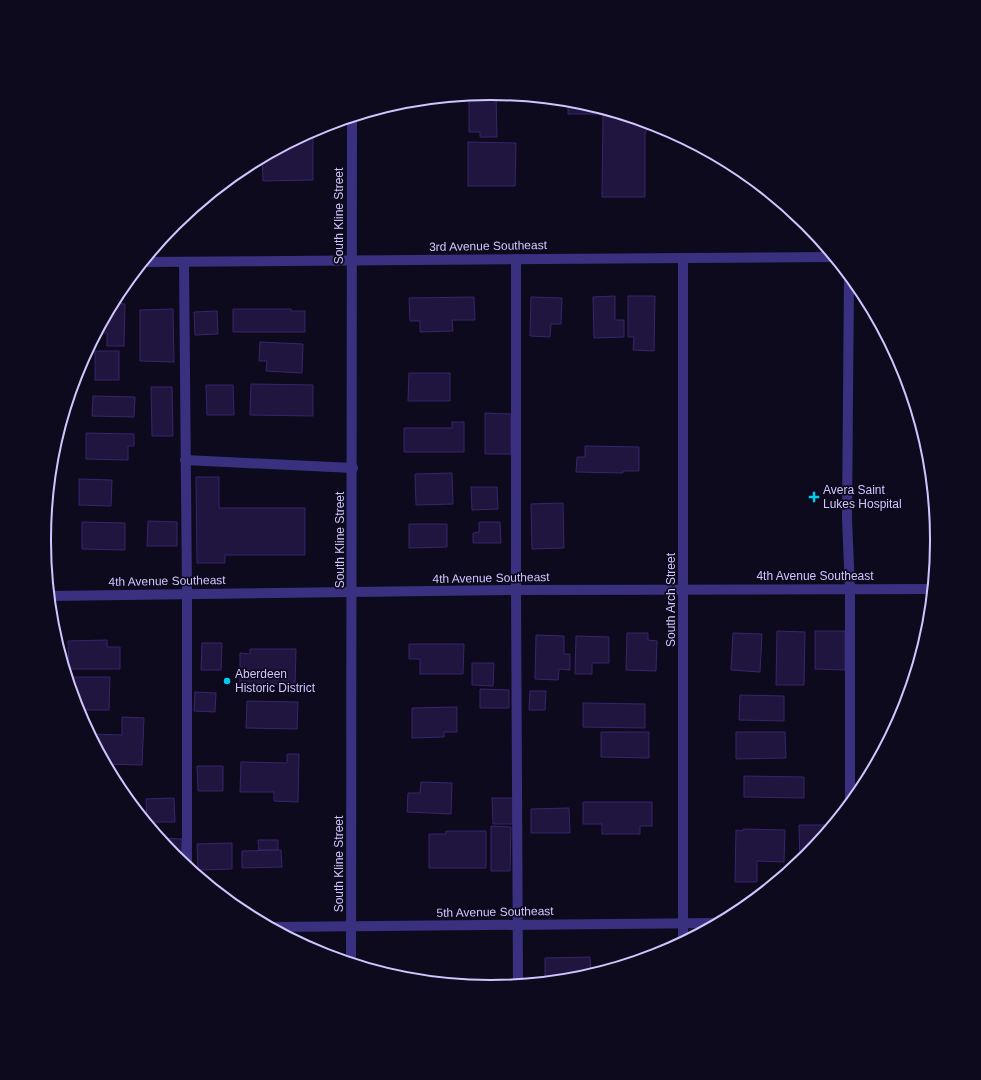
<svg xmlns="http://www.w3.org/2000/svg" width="981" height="1080" viewBox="0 0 981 1080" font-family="Arial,sans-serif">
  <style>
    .building { fill: #20153f; stroke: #37256d }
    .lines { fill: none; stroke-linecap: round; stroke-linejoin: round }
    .minor { stroke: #393180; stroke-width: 10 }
    .poi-dot { fill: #00cbf1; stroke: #0e0a1d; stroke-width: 1.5 }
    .labels { text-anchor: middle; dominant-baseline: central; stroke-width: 3.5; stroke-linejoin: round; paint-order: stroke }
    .street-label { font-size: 12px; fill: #d0c6ff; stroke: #0e0a1d }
    .poi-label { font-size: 12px; fill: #d0c6ff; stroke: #0e0a1d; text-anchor: start }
    .rim { fill: none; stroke: #d0c6ff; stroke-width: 2 }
  </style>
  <rect width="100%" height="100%" fill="#0e0a1d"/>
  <g class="building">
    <path d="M491 94H496L497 137H480V132H469V96Z"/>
    <path d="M568 101 578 102 650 124 645 133V197H602L603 114H568Z"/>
    <path d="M313 131V180L263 181 262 158Z"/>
    <path d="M468 142 516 143 515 186H468Z"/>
    <path d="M615 296V320H624V337L594 338 593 297Z"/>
    <path d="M628 296H655L654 351 633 350 634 337H628Z"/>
    <path d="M474 297 475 320H452L453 331 420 332V321H410L409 298Z"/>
    <path d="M531 297 562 298 561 324H551L550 337 530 336Z"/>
    <path d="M113 303 125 304 124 346H107V333H97Z"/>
    <path d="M173 309 174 362 140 361V310Z"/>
    <path d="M233 309H291V311H305V332H233Z"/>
    <path d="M217 311 218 334 195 335 194 312Z"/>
    <path d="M260 342 303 344 302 373 266 371 267 361H259Z"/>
    <rect x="95" y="351" width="24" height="29"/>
    <path d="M409 373H450V401H408Z"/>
    <path d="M251 384 313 385V416L250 415Z"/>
    <path d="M206 385H233L234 415H207Z"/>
    <path d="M151 387H172L173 436H152Z"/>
    <path d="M93 396 135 397 134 417 92 416Z"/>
    <path d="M485 413 511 414V454H485Z"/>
    <path d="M452 422H464V452H404V428H452Z"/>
    <path d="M86 433 134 434V446H128V460L86 459Z"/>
    <path d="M585 446 639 447V471H623V473L576 472 577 457H585Z"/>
    <path d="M452 473 453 504 416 505 415 474Z"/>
    <path d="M196 477H219V508H305V555H225V563H197Z"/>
    <path d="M79 479 112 480 111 506 79 505Z"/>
    <path d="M471 487H497L498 509 472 510Z"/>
    <path d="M563 503 564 548 532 549 531 504Z"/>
    <path d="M148 521 177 522V546H147Z"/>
    <path d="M82 522 125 523V550L82 549Z"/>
    <path d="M479 522H500L501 543H473V533L479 532Z"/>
    <path d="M409 524H447V547L409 548Z"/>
    <path d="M777 631 805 632 804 685H776Z"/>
    <path d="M815 631H845V670L815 669Z"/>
    <path d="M627 633H648V640L657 641 656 671 626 670Z"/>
    <path d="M733 633 762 634 760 672 731 670Z"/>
    <path d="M536 635 564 636V654H570V670L559 669 558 680 535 679Z"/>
    <path d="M576 636 609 637V663H592V674H575Z"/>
    <path d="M107 640V647H120V669H69L68 641Z"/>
    <path d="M202 643H222L221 670H201Z"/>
    <path d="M409 644H464L463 674H420V659H409Z"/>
    <path d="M250 649H296L295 684H240V653L250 654Z"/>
    <path d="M472 663H494L493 686 472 685Z"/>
    <path d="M69 677H110L109 710H82V701H75Z"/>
    <path d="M480 689 509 690V708H480Z"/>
    <path d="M530 691H546L545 710H529Z"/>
    <path d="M195 692 216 693 215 712 194 711Z"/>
    <path d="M740 695 784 696V721L739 720Z"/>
    <path d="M247 701 298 702 297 729 246 728Z"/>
    <path d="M583 703 645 704V728L583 727Z"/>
    <path d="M457 707V732H444V737L412 738V708Z"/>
    <path d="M122 717 144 718 142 765 106 764 91 734 122 735Z"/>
    <path d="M601 732H649V758L601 757Z"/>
    <path d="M736 732H785L786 758 736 759Z"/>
    <path d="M287 754H299L298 802 274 801V792H240L241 762 287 763Z"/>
    <path d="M197 766H223V791H198Z"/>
    <path d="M744 776 804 777V798L744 797Z"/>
    <path d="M421 782 452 783 451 814 407 812 408 793H420Z"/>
    <path d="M174 798 175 822H147L146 799Z"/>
    <path d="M492 798H513V824H493Z"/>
    <path d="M583 802H652V826H640V834H602V824H583Z"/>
    <path d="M569 808 570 833H531V809Z"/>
    <path d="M799 825H832L806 856 800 861Z"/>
    <path d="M491 826 511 827 510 871H491Z"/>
    <path d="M743 829 785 830 784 862 757 861V882H735L736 830 743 831Z"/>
    <path d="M446 831H486V868H429V834H446Z"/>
    <path d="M160 838 182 839 181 861 175 856Z"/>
    <path d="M258 840H278V850H259Z"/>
    <path d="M232 843V869L198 870 197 844Z"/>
    <path d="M281 850 282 867 242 868V851Z"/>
    <path d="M590 957 591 974 577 978 545 981V958Z"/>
  </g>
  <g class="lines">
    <g class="minor">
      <path d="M683 258V941"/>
      <path d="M516 259V590L518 984"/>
      <path d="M144 262 833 257"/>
      <path d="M184 262 187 594V866"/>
      <path d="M849 276 847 519 850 589V803"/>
      <path d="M185 460 353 468"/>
      <path d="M49 596 516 590 932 589"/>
      <path d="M272 927 717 923"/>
      <path d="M351 962 352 118"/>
    </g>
  </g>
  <g class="poi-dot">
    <path d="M812 491h4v4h4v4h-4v4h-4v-4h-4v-4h4z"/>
    <circle cx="227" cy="681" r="4"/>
  </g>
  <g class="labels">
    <g class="street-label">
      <text transform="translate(339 216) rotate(-90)">South Kline Street</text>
      <text transform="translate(488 246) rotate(-1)">3rd Avenue Southeast</text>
      <text transform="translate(340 540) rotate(-90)">South Kline Street</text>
      <text x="815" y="576">4th Avenue Southeast</text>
      <text transform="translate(491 578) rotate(-1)">4th Avenue Southeast</text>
      <text transform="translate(167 581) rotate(-1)">4th Avenue Southeast</text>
      <text transform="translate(671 600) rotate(-90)">South Arch Street</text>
      <text transform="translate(339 864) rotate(-90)">South Kline Street</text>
      <text transform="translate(495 912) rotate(-1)">5th Avenue Southeast</text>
    </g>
    <g class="poi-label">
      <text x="823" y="490">Avera Saint<tspan x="823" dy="14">Lukes Hospital</tspan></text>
      <text x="235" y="674">Aberdeen<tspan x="235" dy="14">Historic District</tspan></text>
    </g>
  </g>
  <path d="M0 0H981V1080H0ZM490 100H491A439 439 0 0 1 930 539V541A439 439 0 0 1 491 980H490A439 439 0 0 1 51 541V539A439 439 0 0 1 490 100Z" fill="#0e0a1d" fill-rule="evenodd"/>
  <path class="rim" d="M490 100H491A439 439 0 0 1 930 539V541A439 439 0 0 1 491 980H490A439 439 0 0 1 51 541V539A439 439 0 0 1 490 100Z"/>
</svg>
